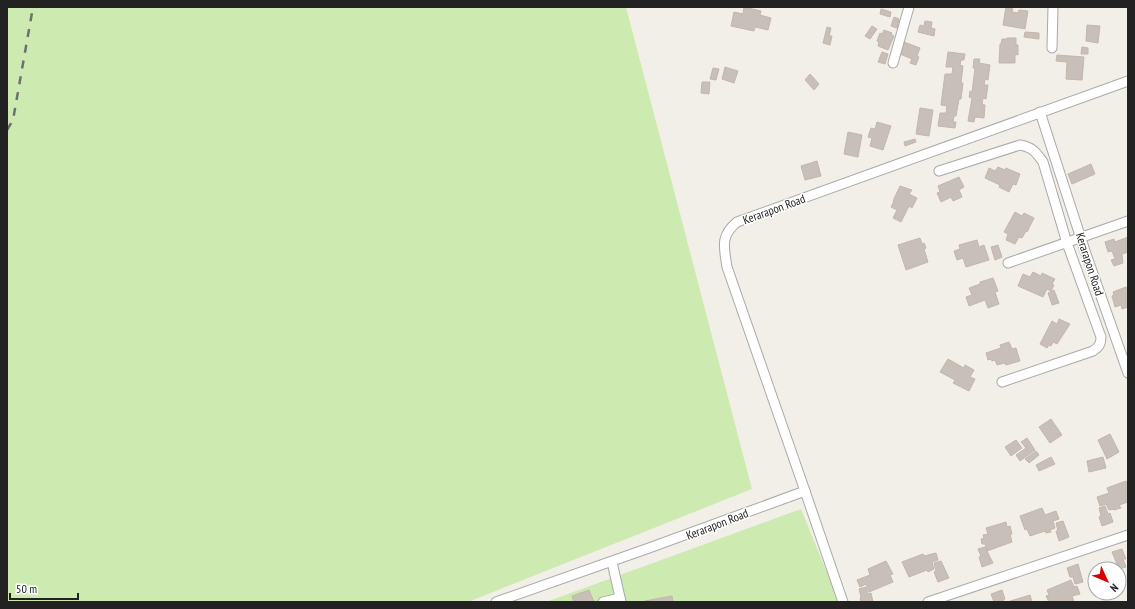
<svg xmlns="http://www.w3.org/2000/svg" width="1135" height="609" viewBox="0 0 1135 609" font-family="'PT Sans Narrow',sans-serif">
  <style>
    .grass { fill: #cdebb0 }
    .building { fill: #c7bfb8; stroke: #c4b6ab }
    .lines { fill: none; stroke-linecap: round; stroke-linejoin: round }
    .minor-casing { stroke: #a9a9a9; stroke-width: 11 }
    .minor { stroke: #fff; stroke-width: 9 }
    .rail { stroke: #707070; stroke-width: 2.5; stroke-dasharray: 8 8; stroke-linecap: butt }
    .labels { text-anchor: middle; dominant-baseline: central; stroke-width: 3; stroke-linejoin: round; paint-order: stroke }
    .street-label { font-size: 12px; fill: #222; stroke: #fff }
  </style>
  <rect width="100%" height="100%" fill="#f2efe9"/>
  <g class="grass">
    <path d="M7 7H626L752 489 468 602H7Z"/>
    <path d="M801 509 839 602H546Z"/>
  </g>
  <g class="building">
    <path d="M744 7 761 11 760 15 771 18 768 30 755 27 754 31 731 26 734 12 743 14Z"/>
    <path d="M1006 7 1013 9 1012 12 1018 13 1019 10 1028 11 1025 29 1003 25Z"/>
    <path d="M881 9 891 12 890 17 880 14Z"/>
    <path d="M894 17 899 19 897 28 891 26Z"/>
    <path d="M925 21 932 22 931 28 935 29 934 36 918 32 920 25 924 26Z"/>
    <path d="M1087 25 1100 26 1098 43 1086 41Z"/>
    <path d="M872 26 877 29 870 39 865 36Z"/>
    <path d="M827 27 831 28 829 36H832L830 45 823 43Z"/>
    <path d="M884 30 892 33 891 35 894 36 888 50 878 46 879 42 877 41 880 33 882 34Z"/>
    <path d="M1025 32 1039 33V39L1024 37Z"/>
    <path d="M1007 38H1016V45H1018V55L1015 54V63H999L1000 44H1001L1002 39H1007Z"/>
    <path d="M904 42 920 48 917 56 919 57 916 65 910 63 912 59 900 54Z"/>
    <path d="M1082 47 1088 48V54H1081Z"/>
    <path d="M882 52 888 54 885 64 878 62Z"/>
    <path d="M948 52 965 54 964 60H961L960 65 963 66 961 83H963L961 99H959L956 116H954L953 122H956L955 128 938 126 940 113H946L947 106 941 105 945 74H952L953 67H946Z"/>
    <path d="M1057 55 1084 57 1082 80 1066 79 1067 62 1056 61Z"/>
    <path d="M974 59H980L979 63 990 65 988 80 985 79 984 85H988L986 99 983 98 982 104 985 105 984 118 975 117 974 122 968 121 972 98 969 97 970 91 972 92 975 68H973Z"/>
    <path d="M725 67 738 71 734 83 722 79Z"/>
    <path d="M713 68 719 69 716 80 710 79Z"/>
    <path d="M810 74 819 84 814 90 805 80Z"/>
    <path d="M702 82H710L709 94 701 93Z"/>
    <path d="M920 108 933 110 929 136 916 134Z"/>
    <path d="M877 122 891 126 883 150 870 146 872 138 868 137 871 128 875 129Z"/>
    <path d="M848 132 862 135 858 157 844 154Z"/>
    <path d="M915 139 916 142 905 146 904 142Z"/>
    <path d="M817 161 821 176 805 180 801 166Z"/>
    <path d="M1091 164 1095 174 1072 184 1068 174Z"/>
    <path d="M998 167 1005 170 1006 168 1020 174 1016 185 1013 184 1009 192 999 187 1000 185 985 178 989 168 995 171Z"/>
    <path d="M959 177 964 187 959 190 962 197 953 201 951 197 941 202 937 193 940 192 938 186Z"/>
    <path d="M900 186 912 190 909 194 917 198 912 208 909 206 901 222 893 218 897 210 891 207 894 201H893Z"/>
    <path d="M1015 212 1022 216 1024 213 1034 218 1027 232 1026 231 1022 238 1019 237 1015 244 1006 240 1008 234 1004 232Z"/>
    <path d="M1128 237V252L1122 254 1123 263 1114 266 1111 260 1115 259 1112 251 1108 252 1105 242 1114 239 1115 242Z"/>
    <path d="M920 238 922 244 924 243 926 248 924 249 928 262 906 270 898 245Z"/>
    <path d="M977 240 979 247 984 245 989 260 966 267 963 258 957 260 954 251 960 249 959 245Z"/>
    <path d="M998 245 1002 257 995 260 991 247Z"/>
    <path d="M1033 272 1041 276 1042 273 1055 279 1052 284 1054 285 1051 291 1047 289 1043 297 1018 286 1023 274 1030 277Z"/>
    <path d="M993 278 998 291 995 292 999 304 988 308 985 300 969 306 966 297 972 295 969 288 980 284V282Z"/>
    <path d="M1126 287 1128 291V307L1122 309 1121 305 1115 307 1112 296 1114 295 1113 292Z"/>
    <path d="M1054 290 1059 303 1052 305 1048 293Z"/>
    <path d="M1059 319 1070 324 1057 344 1053 342 1051 346 1049 345 1047 348 1040 344 1052 321 1057 324Z"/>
    <path d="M1009 342 1012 349 1016 348 1020 361 1006 365 1005 363 997 365 995 360 992 361 991 359 988 360 986 353 1001 348 1000 345Z"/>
    <path d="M948 359 964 368 965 365 974 370 970 377 975 379 969 391 953 383 955 380 940 372Z"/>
    <path d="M1051 419 1062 435 1050 443 1039 427Z"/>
    <path d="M1110 434 1119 452 1107 459 1098 440Z"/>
    <path d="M1027 438 1035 450 1020 461 1016 455 1026 448 1021 442Z"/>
    <path d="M1016 440 1022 448 1011 456 1005 447Z"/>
    <path d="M1036 451 1039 455 1029 463 1025 459Z"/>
    <path d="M1051 457 1055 464 1039 471 1036 465Z"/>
    <path d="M1103 457 1106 468 1089 472 1087 461Z"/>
    <path d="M1126 481 1128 486V502L1119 505 1121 508 1114 510V509L1109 510 1106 504 1100 506 1097 497 1109 493 1107 488Z"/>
    <path d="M1105 506 1108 514 1110 513 1113 522 1102 526 1099 517 1101 516 1099 508Z"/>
    <path d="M1042 508 1045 515 1056 511 1059 519 1053 521 1055 528 1050 530 1051 532 1046 533 1045 531 1030 536 1027 529 1025 530 1020 516Z"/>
    <path d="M1063 521 1069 537 1059 541 1056 531H1058L1056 523Z"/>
    <path d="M1006 522 1007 527 1010 526 1012 534H1010L1012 542 987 551 985 544H982L981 539 984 538 983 535 988 534 986 528Z"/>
    <path d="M985 547 993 563 982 567 979 557 981 556 978 549Z"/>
    <path d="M1122 549 1126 559H1123L1126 567 1119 569 1112 552Z"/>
    <path d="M936 553 938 560 932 562 934 569 928 572 927 570 909 577 902 562 923 554 924 556Z"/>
    <path d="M886 561 893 574 890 575 893 582 869 592 866 584 860 587 857 580 870 575 868 569Z"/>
    <path d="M941 561 949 578 938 582 934 572 936 571 934 563Z"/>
    <path d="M1078 564 1083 582 1075 584 1073 577H1070L1067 568Z"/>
    <path d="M1071 580 1074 587 1077 586 1080 594 1072 596 1074 602H1049L1046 596 1049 595 1047 590Z"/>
    <path d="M866 587 868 594 871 593 873 602H861L860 598 861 597 859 589Z"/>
    <path d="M589 590 594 602H574L572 596Z"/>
    <path d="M1002 590 1005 599 1003 600 1004 602H994L991 594Z"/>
    <path d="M1030 595 1032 602H1007Z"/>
    <path d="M672 596 673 602H645V601Z"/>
  </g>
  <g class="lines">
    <g class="minor-casing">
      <g id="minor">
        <path d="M1052 48 1053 7"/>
        <path d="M893 63 909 7"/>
        <path d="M1040 112 1085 251 1128 373"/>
        <path d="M939 171 1020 145C1032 147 1036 152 1043 162L1067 243 1101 337C1101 344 1099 347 1093 351L1002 382"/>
        <path d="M1008 263 1128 221"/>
        <path d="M805 491 843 602"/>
        <path d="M612 562 621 602"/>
        <path d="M496 602 649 548 805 491 727 267C724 247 720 236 737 222L1128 81"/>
        <path d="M603 602 620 598"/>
        <path d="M928 602 1128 535"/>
      </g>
    </g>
    <use href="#minor" class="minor"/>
    <path class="rail" d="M7 130 13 120 33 7"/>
  </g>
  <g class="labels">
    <g class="street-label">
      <text transform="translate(774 209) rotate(-20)">Kerarapon Road</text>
      <text transform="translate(1090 264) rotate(72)">Kerarapon Road</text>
      <text transform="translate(717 524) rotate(-21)">Kerarapon Road</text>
    </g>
  </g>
  <rect width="1135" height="609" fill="none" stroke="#222222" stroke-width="16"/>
  <g transform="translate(1107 581) rotate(134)"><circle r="19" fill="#ffffff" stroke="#a7a7a7"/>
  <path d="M0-3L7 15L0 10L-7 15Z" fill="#d40000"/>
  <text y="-6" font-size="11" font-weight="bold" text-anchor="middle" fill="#222222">N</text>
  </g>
  <path d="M10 593v6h68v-6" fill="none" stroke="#222222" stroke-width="2"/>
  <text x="16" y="593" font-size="12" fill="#222222" stroke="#ffffff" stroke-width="3" paint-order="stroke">50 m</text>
</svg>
